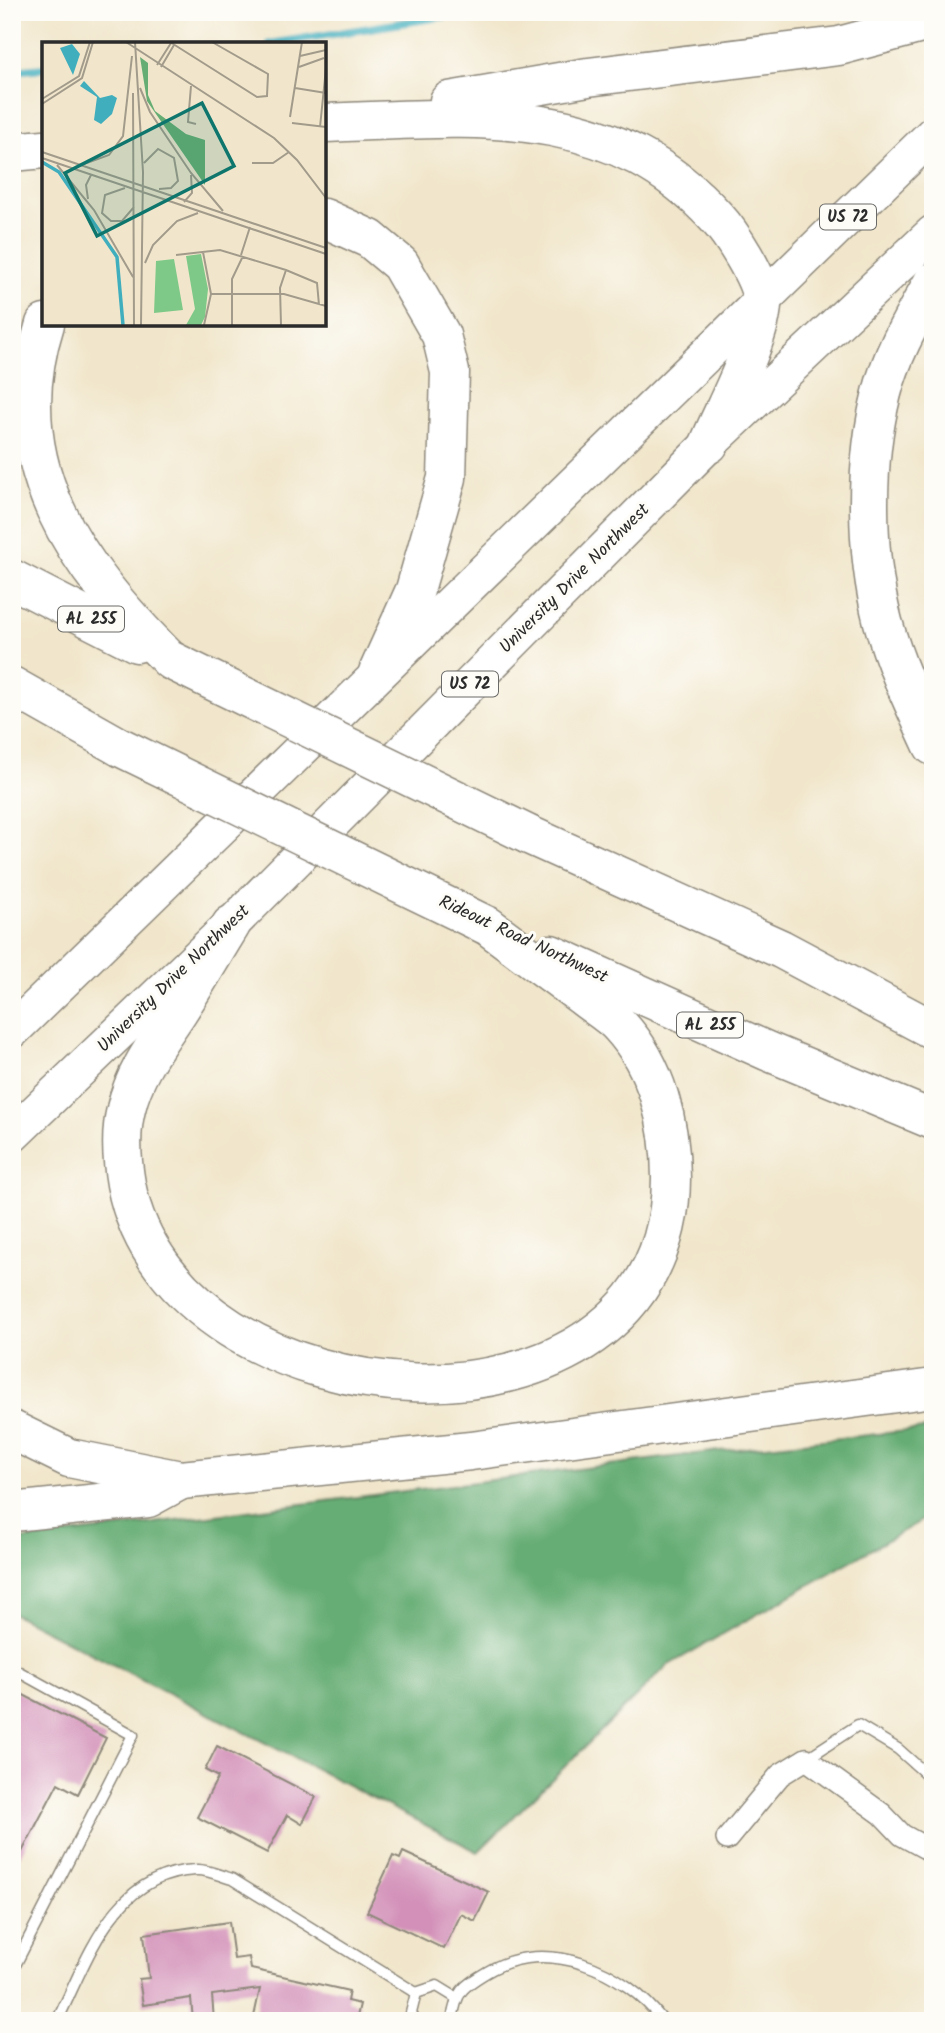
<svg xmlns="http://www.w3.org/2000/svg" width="945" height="2033" viewBox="0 0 945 2033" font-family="Kalam,sans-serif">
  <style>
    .forest { fill: #66ad74; stroke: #486c50; stroke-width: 2 }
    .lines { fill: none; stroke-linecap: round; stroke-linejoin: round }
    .stream { stroke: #41aebe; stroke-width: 8 }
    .building { fill: #d391b9 }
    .service-casing { stroke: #8e887b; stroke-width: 13 }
    .minor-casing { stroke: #8e887b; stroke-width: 24 }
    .trunk-casing { stroke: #8e887b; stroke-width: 38 }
    .motorway-casing { stroke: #8e887b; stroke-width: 41 }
    .service { stroke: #fff; stroke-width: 10 }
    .minor { stroke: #fff; stroke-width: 21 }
    .trunk { stroke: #fff; stroke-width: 35 }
    .motorway { stroke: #fff; stroke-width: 38 }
    .motorway-bridge-casing { stroke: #8e887b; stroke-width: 41; stroke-linecap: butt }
    .motorway-bridge { stroke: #fff; stroke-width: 38 }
    .labels { text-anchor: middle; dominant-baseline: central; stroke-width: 6; stroke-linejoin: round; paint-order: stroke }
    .shield { fill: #fdfcf7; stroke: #6a6a68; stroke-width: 2 }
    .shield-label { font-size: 16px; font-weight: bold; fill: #2b2b2b }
    .street-label { font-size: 18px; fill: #2b2b2b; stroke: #fdfcf7 }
    .inset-river { fill: none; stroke: #41aebe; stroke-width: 3.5 }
    .inset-road { fill: none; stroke: #a29b8b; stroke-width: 2 }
    .view { fill: #0f766e; fill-opacity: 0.15; stroke: #0f766e; stroke-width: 3.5 }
    .inset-edge { fill: none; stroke: #2b2b2b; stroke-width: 3.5 }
  </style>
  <rect width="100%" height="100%" fill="#fdfcf7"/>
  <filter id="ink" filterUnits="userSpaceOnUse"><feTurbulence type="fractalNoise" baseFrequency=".0143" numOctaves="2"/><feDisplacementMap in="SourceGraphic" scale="14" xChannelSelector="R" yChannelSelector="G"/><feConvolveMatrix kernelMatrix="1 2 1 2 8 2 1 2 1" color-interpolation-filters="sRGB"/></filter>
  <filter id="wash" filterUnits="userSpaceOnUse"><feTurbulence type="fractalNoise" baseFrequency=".00686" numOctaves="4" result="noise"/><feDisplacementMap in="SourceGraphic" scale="28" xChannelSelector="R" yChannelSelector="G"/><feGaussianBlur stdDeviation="1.57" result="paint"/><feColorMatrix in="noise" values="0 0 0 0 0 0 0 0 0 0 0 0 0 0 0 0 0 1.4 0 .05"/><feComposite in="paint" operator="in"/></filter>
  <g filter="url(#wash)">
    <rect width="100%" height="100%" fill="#f1e6cb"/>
    <path class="forest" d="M933 1428V1514L667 1666 478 1852 12 1613V1541L719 1451Z"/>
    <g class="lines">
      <g class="stream">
        <path d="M270 44 470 12"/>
        <path d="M12 71 44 68"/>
      </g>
    </g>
    <g id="blocks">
      <g class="building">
        <path d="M12 1689 106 1738 78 1794 58 1783 12 1871Z"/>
        <path d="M217 1746 316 1797 302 1824 287 1815 267 1853 197 1817 218 1777 205 1770Z"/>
        <path d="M403 1852 489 1892 475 1921 461 1914 444 1949 367 1912 393 1856 400 1859Z"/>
        <path d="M229 1922 234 1959 249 1957 251 1969 349 1991 347 2001 360 2004 356 2021H253L260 1989 212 1995 214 2021H193L191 1998 143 2005 139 1979 149 1978 144 1934Z"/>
      </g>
    </g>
  </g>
  <g filter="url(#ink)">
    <use href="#blocks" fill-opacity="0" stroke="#8e887b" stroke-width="2"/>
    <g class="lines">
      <g class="service-casing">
        <g id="service">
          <path d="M12 1668 133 1735 12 1971"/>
          <path d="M806 1759 858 1725 898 1749 933 1780"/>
          <path d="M57 2021C88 1959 113 1873 196 1870 207 1869 221 1876 232 1879L416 1993"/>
          <path d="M415 2021 411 2013 416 1993 437 1986 455 1997"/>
          <path d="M452 2021C456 1991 462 1987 487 1972 546 1936 625 1970 663 2021"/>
        </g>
      </g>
      <g class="minor-casing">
        <path id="minor" d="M727 1839 780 1775 806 1759 882 1814 902 1835 933 1852"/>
      </g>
      <g class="trunk-casing">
        <g id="trunk">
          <path d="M12 1031 933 134"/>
          <path d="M12 1135 231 925 709 444 933 233"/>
        </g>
      </g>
      <g class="motorway-casing">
        <g id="motorway">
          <path d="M449 101 588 77 839 46 933 21"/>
          <path d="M324 123C468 118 608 99 716 217 731 233 760 278 762 300 764 334 723 410 709 444"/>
          <path d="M12 152 44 149"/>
          <path d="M324 218 370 239 400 264 441 335 450 372 447 478 415 590 378 672"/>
          <path d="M933 282C913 318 892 353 882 393 864 462 865 553 883 622 895 665 914 705 933 746"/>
          <path d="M45 324C0 465 77 567 170 660"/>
          <path d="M12 579 137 643"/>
          <path d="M12 686 120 747"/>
          <path d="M529 835 781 949 933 1030"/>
          <path d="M231 925C213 954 196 984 177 1013 157 1043 134 1073 126 1109 120 1133 122 1161 126 1184 173 1433 670 1466 671 1178 671 1125 657 1066 620 1026 609 1014 594 1006 582 996 551 973 519 949 488 926"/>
          <path d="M551 954 767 1051 933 1120"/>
          <path d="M12 1430 69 1458 181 1480 471 1451 933 1388"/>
          <path d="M12 1512 148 1498 181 1480"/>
        </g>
      </g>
      <use href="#service" class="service"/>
      <use href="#minor" class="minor"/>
      <use href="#trunk" class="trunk"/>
      <use href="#motorway" class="motorway"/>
      <g class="motorway-bridge-casing">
        <g id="motorway-bridge">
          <path d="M170 660 529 835"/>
          <path d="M120 747 488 926"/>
        </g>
      </g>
      <use href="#motorway-bridge" class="motorway-bridge"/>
    </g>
  </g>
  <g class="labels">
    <g class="shield">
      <rect x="820" y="204.5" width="56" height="25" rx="5"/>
      <rect x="58" y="606.5" width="66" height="25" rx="5"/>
      <rect x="442" y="671.5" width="56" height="25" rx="5"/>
      <rect x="677" y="1012.5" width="66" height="25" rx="5"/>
    </g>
    <g class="shield-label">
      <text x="848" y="217">US 72</text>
      <text x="91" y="619">AL 255</text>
      <text x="470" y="684">US 72</text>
      <text x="710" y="1025">AL 255</text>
    </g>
    <g class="street-label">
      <text transform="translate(575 579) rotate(-45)">University Drive Northwest</text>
      <text transform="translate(523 940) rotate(25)">Rideout Road Northwest</text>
      <text transform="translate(174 979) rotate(-44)">University Drive Northwest</text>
    </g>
  </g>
  <g transform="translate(42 42)">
    <rect width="284" height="284" fill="#f1e6cb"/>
    <path d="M159 212 166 247 163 275 159 283H144L153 267 144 214ZM132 217 141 268 112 271 114 219Z" fill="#7ec988"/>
    <path d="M98 15 106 21V53L113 69 144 92 163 98V143L105 59Z" fill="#66ad74"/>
    <path d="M30 2 38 12 31 33 18 6ZM42 39 58 56 70 53 75 56 70 72 59 82 52 78 55 55 38 44Z" fill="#41aebe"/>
    <path class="inset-river" d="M0 120 17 130 75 215 81 283"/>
    <path class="inset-road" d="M84 0 232 96 255 118 284 156M93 0 101 130 99 283M128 0 215 55 225 54 226 32 170 0M258 14 284 8M115 23 129 1M119 25 132 3M257 25 282 16M149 44 146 80 154 82M98 46 108 70 149 131 181 169M253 46 284 51M91 51 92 283M0 57 37 34 48 0M0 62 40 36 51 0M248 75 260 0M250 81 284 85M278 85 284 26M0 110 284 206M0 116 284 212M102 121 116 107 132 116 136 139 129 146 117 147M210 121H231L247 110M42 122 67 113 81 94 90 14M15 123 52 168 91 235M83 146 63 153 60 171 69 179H80L92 165M46 157 44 143 49 133M142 160 150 151 149 133M161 210 169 252 162 283M134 213 178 208 244 228 275 241 277 263M199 213 208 185M103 221 111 203 135 179 156 171M169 252H242L284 264M190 283V237L201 214M239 283 238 246 244 228"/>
    <path class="view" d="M160 61 192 124 55 194 23 131Z"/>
    <rect width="284" height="284" class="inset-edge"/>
  </g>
  <rect width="945" height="2033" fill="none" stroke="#fdfcf7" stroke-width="42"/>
</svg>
